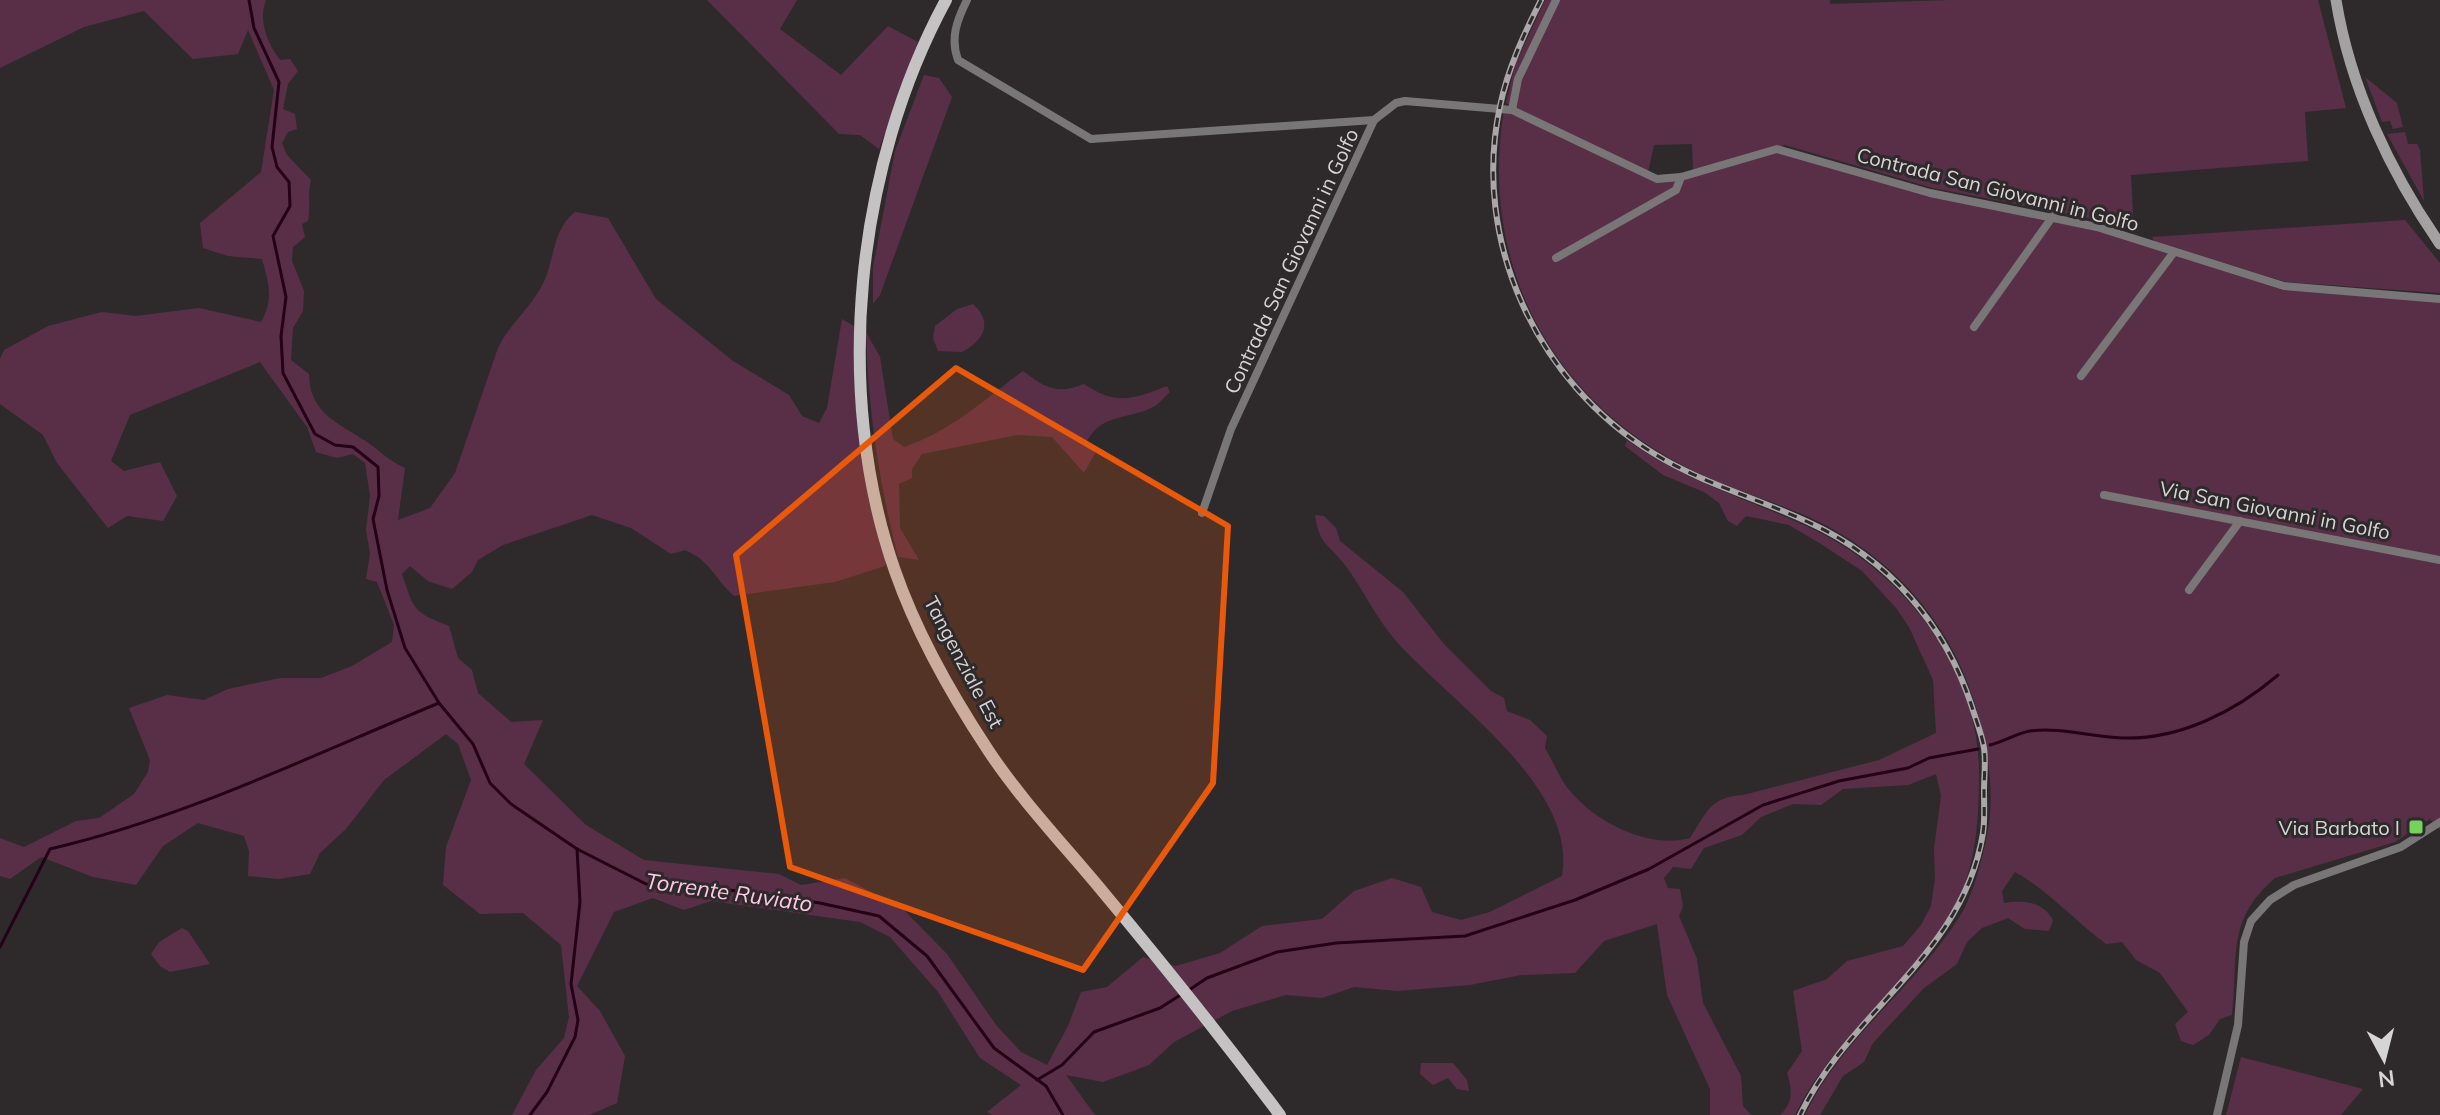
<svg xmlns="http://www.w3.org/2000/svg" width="2440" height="1115" viewBox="0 0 2440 1115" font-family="Mulish,sans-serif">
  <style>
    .green { fill: #592f47 }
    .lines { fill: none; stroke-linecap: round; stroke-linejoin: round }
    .stream { stroke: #250118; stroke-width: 3 }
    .street { stroke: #787677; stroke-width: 8 }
    .secondary { stroke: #a4a1a2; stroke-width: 11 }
    .primary { stroke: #c5c2c4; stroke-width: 12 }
    .rail-casing { stroke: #a9a7a8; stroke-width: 6 }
    .rail { stroke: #2e2a2c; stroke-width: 3; stroke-dasharray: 9; stroke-linecap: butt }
    .marked { fill: #e8590c; fill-opacity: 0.2; stroke: #e8590c; stroke-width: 6; stroke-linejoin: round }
    .poi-dot { fill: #75d25b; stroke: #2e2a2c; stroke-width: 3 }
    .labels { text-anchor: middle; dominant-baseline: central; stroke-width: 6; stroke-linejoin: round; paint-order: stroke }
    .street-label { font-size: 20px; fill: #d6d4d5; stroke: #2e2a2c }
    .poi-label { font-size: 20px; fill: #d6d4d5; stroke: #2e2a2c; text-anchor: end }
    .water-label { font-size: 22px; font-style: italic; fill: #fec8e4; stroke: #2e2a2c }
  </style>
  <rect width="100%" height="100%" fill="#2e2a2c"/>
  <g class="green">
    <path d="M0 0H266C258 20 267 43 280 60L290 59 298 71 288 84 283 109 295 114 297 129 288 132 282 143 287 155 311 180C307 195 311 206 308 221L302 224 305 237 293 247 292 261 304 291 303 311 293 328 291 360 309 374C309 417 345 425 374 447 385 456 392 462 405 468L398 520 430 508 455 473 498 348C511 321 538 302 547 274 555 250 555 228 575 212L608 218 656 299 733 361 789 395 802 416 819 423 827 408 842 319 854 326 856 385 887 561 885 566 835 582 734 596C713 577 712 562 685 550L671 554 631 528 592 515 503 545 478 560 472 572 452 589 428 581 410 566 402 574C414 611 414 612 449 626L458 658 472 670 478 693 511 722 543 720 524 764 586 825 644 860 779 874 801 885 845 878 903 909 947 954 996 1025 1021 1052 1047 1065 1068 1026 1081 992 1107 987 1143 957 1176 966 1220 953 1262 926 1322 919 1354 891 1392 878 1421 887 1432 912 1461 920 1490 912 1562 876C1578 786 1449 701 1396 641 1376 618 1363 589 1345 565 1327 542 1320 546 1315 515L1324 516 1336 528 1340 541 1403 592 1444 644 1491 691 1504 698 1507 711 1530 720 1547 736 1545 748C1554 763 1560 780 1571 792 1598 824 1650 849 1690 838 1707 812 1710 797 1743 795L1879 760 1936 733 1933 680 1909 627 1896 608 1862 571 1821 544 1789 525 1746 516 1737 526 1728 521 1719 503 1704 492 1663 475 1625 446 1627 440C1682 480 1745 498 1806 526 1901 568 1981 669 1979 775 1979 820 1976 869 1953 910 1911 986 1833 1036 1795 1115H1780C1794 1102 1792 1090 1787 1073L1802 1051 1793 991 1827 979 1847 961 1903 946 1921 925 1931 906 1935 878 1934 848 1941 796 1936 774 1908 785 1843 789 1821 805 1793 804 1761 817 1742 835 1704 848 1691 869 1673 867 1664 878 1668 888 1680 889 1683 906 1679 916 1697 959 1703 1003 1741 1076 1743 1106 1751 1115H1710V1089L1667 995 1657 924 1604 941 1575 973 1521 975 1470 985 1397 991 1354 987 1322 998 1286 995 1232 1011 1174 1042 1149 1065 1103 1082 1066 1075 1095 1115H992L987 1112 1021 1085 980 1058 938 992 890 937 860 922 711 901 684 910 653 898 614 912 577 986 600 1011 625 1056 617 1103 589 1115H512L536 1070 564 1038 569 1017 561 945 523 913 480 914 443 885 446 847 471 780 458 744 446 734 384 780 346 829 320 853 310 874 279 879 248 876 249 851 244 836 198 823 163 846 136 885 93 877 41 857 10 879 0 876V838L24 847 76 821 99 818 134 794 148 772 150 760 129 708 167 695 204 700 228 689 280 678H321L352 666 392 642 394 625 377 582 366 579 370 554 366 530 370 496 365 463 353 454 337 458 316 452 307 427 260 362 130 415 111 461 124 471 160 462 177 496 163 521 127 516 108 528 57 463 43 435 0 404V359L4 350 48 326 102 312 136 316 199 308 261 322C274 300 269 283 262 259L228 256 203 248 200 223 261 172 274 90 248 30 238 54 193 59 144 11 84 27 0 68Z"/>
    <path d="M707 0H797L780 29 841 75 888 26 918 42 879 149 860 135 839 134Z"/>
    <path d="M1545 0H1830V4L1950 0H2318L2346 108 2305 112 2308 161 2131 175 2134 232 2084 217 1933 188 1785 145 1693 171 1692 144 1654 145 1648 172 1506 103 1515 65Z"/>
    <path d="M924 75 939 78 952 97 880 295 873 304V267L895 151Z"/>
    <path d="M2365 77 2397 103 2403 127 2393 129 2390 121 2382 122Z"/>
    <path d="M1504 110 1659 182H1670L1778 152 1934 195 2108 232 2285 289 2440 302V830L2430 819 2395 842 2275 878C2225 921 2239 958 2232 1015L2220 1019 2209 1035 2193 1045 2181 1041 2175 1024 2188 1012 2160 973 2136 960 2122 942 2106 944C2074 920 2049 891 2015 872L2002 891 2004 903C2024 900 2042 901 2053 920L2049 931 2025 929 2008 918 1982 928 1967 942 1957 964 1924 988 1873 1043 1864 1062 1843 1076 1820 1115H1805C1841 1038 1916 987 1960 916 1973 895 1982 860 1987 836 1996 793 1987 742 1974 701 1949 620 1889 554 1811 518 1773 501 1733 490 1696 472 1554 405 1478 266 1504 110Z"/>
    <path d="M2405 132 2408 144H2417L2420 150 2424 201 2387 134Z"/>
    <path d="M2405 220 2440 263V293L2286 282 2154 241 2152 237Z"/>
    <path d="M973 304C994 323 983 341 962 352L938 351 933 338 935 326 957 309Z"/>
    <path d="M866 332 880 357 893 439 904 447C953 430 982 401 1023 371 1045 388 1058 395 1084 384 1116 406 1134 399 1167 386L1170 392C1165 396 1160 403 1155 406 1128 421 1098 412 1085 446L1096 452 1084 473 1052 437 1017 435 922 454 912 469V478L899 484 900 528 919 560 898 557C879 482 868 410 866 332Z"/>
    <path d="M182 928 188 931 210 964 170 972 160 966 151 954 159 942Z"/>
    <path d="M2241 1057 2363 1089 2341 1115H2226Z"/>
    <path d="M1421 1063H1453L1467 1080 1469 1091 1457 1089 1448 1078 1433 1085 1420 1074Z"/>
  </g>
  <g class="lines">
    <g class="stream">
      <path d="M249 0 254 28 279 82 272 147 277 167 289 182 290 206 273 236 286 297 281 336 283 373 315 434 335 445 353 447 378 467 379 496 373 519 387 590 405 648 439 703 473 744 490 783 511 804 577 849 646 884 729 890 820 903 879 916 927 956 994 1048 1046 1086 1063 1115"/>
      <path d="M1990 745C2003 742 2017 733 2030 731 2061 727 2091 737 2122 738 2180 740 2236 711 2278 675"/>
      <path d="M0 947 50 849C187 817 310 756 439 703"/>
      <path d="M1189 990 1207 978 1277 952 1336 943 1465 936 1575 900 1649 869 1763 805 1839 781 1908 768 1929 758 1978 749"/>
      <path d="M1037 1080 1062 1065 1094 1032 1160 1008 1182 994"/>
      <path d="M530 1115 547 1092 575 1037 578 1020 571 984 580 902 577 849"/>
    </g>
    <g class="street">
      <path d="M967 0C957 20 950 38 958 60L1091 139 1374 120"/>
      <path d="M1512 110 1518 79 1556 0"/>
      <path d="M1556 258 1676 190 1681 177"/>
      <path d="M1974 327 2053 216"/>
      <path d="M2081 376 2174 252"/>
      <path d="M2104 495 2440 560"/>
      <path d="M1202 513 1231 429 1374 120 1396 103 1405 101 1512 110 1657 179 1681 177 1777 149 1930 193 2097 227 2284 286 2440 299"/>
      <path d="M2189 590 2240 521"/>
      <path d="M2217 1115 2238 1025 2244 942 2251 921 2270 900 2294 885 2401 847 2440 822"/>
    </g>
    <path class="secondary" d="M2336 0C2350 87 2390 172 2440 244"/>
    <path class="primary" d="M946 0C856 166 832 391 895 571 917 634 951 694 988 750 1021 800 1065 846 1103 892 1164 965 1223 1039 1280 1115"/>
    <g class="rail-casing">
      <path id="rail" d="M1541 0C1524 34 1508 68 1500 106 1471 241 1537 382 1653 453 1701 483 1757 498 1808 522 1889 559 1945 624 1972 707 1976 720 1982 735 1984 748 1986 762 1984 777 1984 791 1984 804 1985 820 1983 833 1963 956 1850 1010 1800 1115"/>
    </g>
    <use href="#rail" class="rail"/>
  </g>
  <path class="marked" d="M956 368 1228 526 1213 783 1083 970 790 867 736 555Z"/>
  <rect class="poi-dot" x="2408" y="819" width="16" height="16" rx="4"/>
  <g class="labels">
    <g class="street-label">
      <text transform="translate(1998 189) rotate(14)">Contrada San Giovanni in Golfo</text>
      <text transform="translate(1291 261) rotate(-65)">Contrada San Giovanni in Golfo</text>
      <text transform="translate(2275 510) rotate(11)">Via San Giovanni in Golfo</text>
      <text transform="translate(964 662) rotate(62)">Tangenziale Est</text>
    </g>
    <g class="poi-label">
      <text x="2400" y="827">Via Barbato I</text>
    </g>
    <g class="water-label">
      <text transform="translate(729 892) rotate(8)">Torrente Ruviato</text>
    </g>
  </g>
  <g transform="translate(2384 1059) rotate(173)" stroke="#2e2a2c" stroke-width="6" paint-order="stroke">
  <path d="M0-6L14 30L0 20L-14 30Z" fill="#d6d4d5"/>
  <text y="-12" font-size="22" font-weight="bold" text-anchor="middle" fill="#d6d4d5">N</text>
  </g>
</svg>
